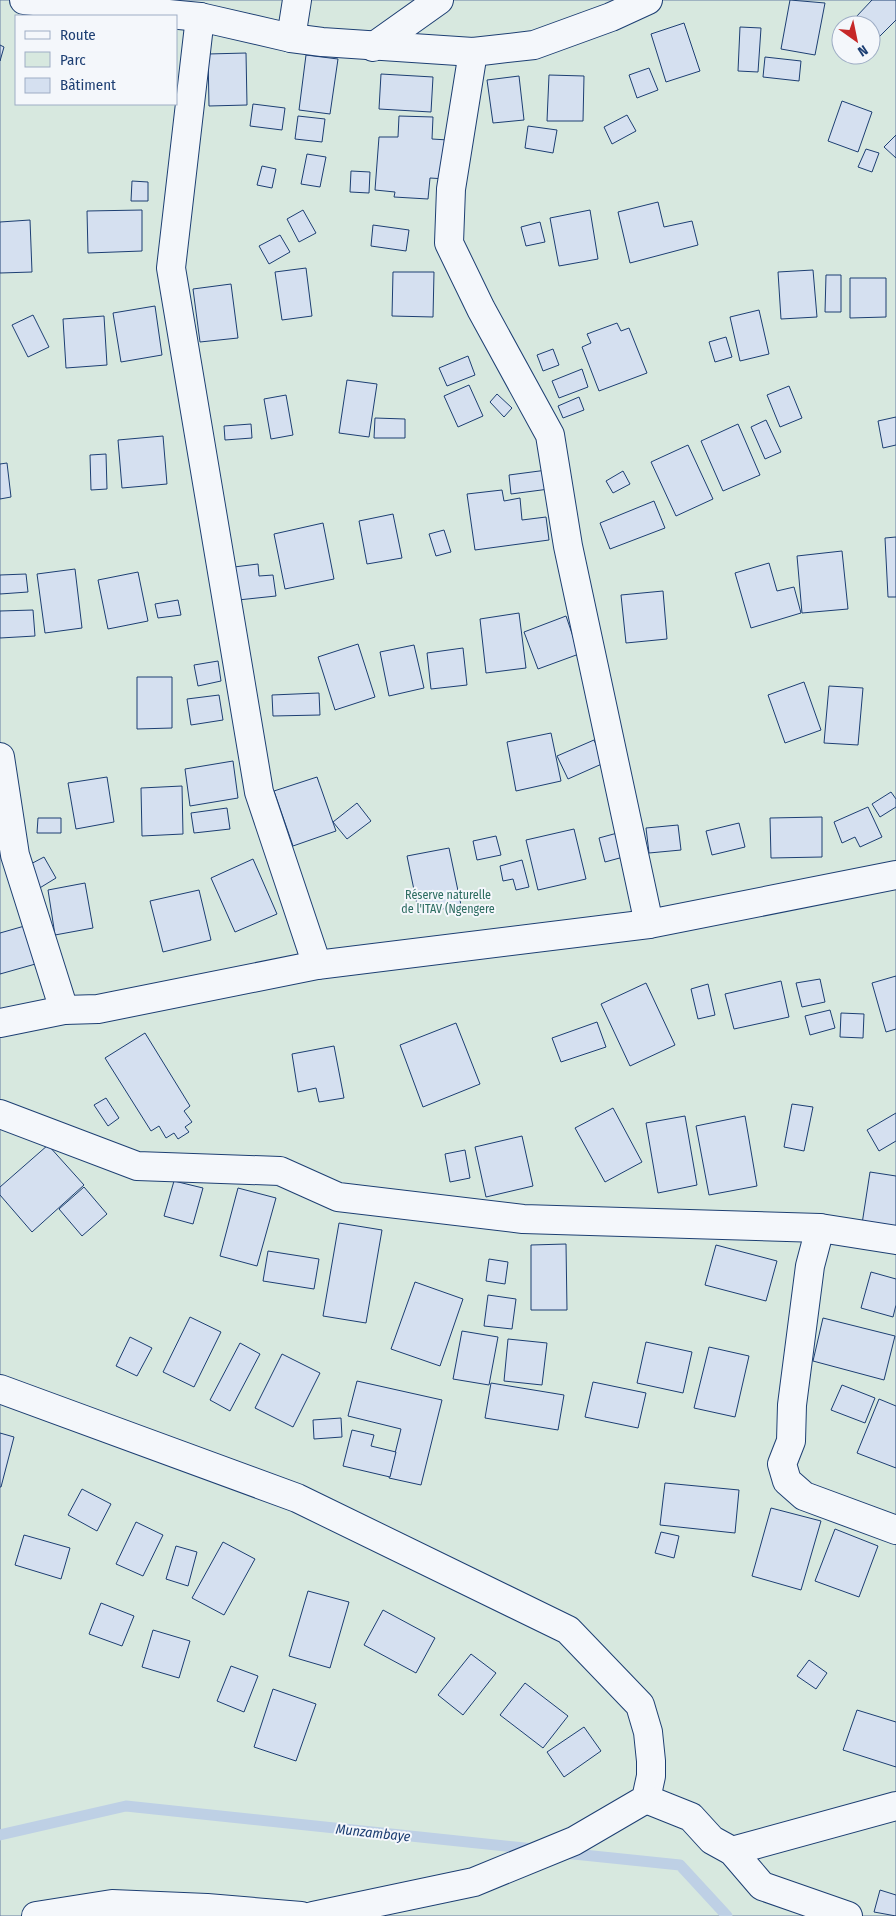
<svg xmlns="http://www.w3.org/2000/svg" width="896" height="1916" viewBox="0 0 896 1916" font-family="'Fira Sans Condensed',sans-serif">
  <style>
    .green { fill: #d7e8df; stroke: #687fa3; fill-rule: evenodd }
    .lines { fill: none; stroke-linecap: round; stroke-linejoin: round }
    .stream { stroke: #bed0e5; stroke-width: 11 }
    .building { fill: #d5e0f0; stroke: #1d3f73 }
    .minor-casing { stroke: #1d3f73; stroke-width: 30 }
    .minor { stroke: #f4f7fb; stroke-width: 28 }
    .labels { text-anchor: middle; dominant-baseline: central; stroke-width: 4; stroke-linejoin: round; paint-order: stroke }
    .park-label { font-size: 12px; fill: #2c6c60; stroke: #f4f7fb }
    .water-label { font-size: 14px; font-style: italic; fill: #1d3f73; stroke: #f4f7fb }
  </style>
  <rect width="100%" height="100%" fill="#f4f7fb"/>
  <path class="green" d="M0 0H896V1916H0ZM16 16H176V104H16ZM841 25H871V55H841Z"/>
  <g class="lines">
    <g class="stream">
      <path d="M0 1835 126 1806 534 1849"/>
      <path d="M564 1853 680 1865 727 1916"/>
    </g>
  </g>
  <g class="building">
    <path d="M790 0 825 3 815 55 781 49Z"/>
    <path d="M872 0H896V20L878 38 871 32V25H864L856 17Z"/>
    <path d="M684 23 700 71 666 82 651 34Z"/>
    <path d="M740 27 761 28 758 72 738 71Z"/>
    <path d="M0 45 4 47 0 61Z"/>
    <path d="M246 53 247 105 209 106 208 54Z"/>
    <path d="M306 55 338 59 330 114 299 110Z"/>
    <path d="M765 57 801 61 799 81 763 77Z"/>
    <path d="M649 68 658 90 637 98 629 75Z"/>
    <path d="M381 74 433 77 431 112 379 109Z"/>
    <path d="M549 75 584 76 583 121H547Z"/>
    <path d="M519 76 524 120 493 123 487 80Z"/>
    <path d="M842 101 872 112 858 152 828 141Z"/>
    <path d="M253 104 285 108 282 130 250 126Z"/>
    <path d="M627 115 636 131 612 144 604 127Z"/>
    <path d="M298 116 325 119 322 142 295 139Z"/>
    <path d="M399 116 433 117 432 139 448 140 446 179 430 178 428 199 394 197 395 192 375 190 379 137H398Z"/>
    <path d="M528 126 557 130 553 153 525 148Z"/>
    <path d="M896 135V158L884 147Z"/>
    <path d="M866 149 879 153 872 172 858 167Z"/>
    <path d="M307 154 326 157 320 187 301 184Z"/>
    <path d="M262 166 276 169 272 188 257 185Z"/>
    <path d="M351 171 370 172 369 193 350 192Z"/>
    <path d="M132 181 148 182V201H131Z"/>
    <path d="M658 202 664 227 692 221 698 245 630 263 618 212Z"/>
    <path d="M142 210V251L88 253 87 211Z"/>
    <path d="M303 210 316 233 299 242 287 219Z"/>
    <path d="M590 210 598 259 559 266 550 218Z"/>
    <path d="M30 220 32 272 0 273V222Z"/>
    <path d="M540 222 545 242 526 246 521 227Z"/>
    <path d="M373 225 409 230 406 251 371 246Z"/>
    <path d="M280 235 290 252 269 264 259 246Z"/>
    <path d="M306 268 312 316 282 320 275 272Z"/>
    <path d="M813 270 817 317 781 319 778 272Z"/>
    <path d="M393 272H434L433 317 392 316Z"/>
    <path d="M826 275H841V312H825Z"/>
    <path d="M850 278H886V317L850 318Z"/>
    <path d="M231 284 238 338 200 342 193 289Z"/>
    <path d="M155 306 162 355 121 362 113 313Z"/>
    <path d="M759 310 769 354 740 361 730 317Z"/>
    <path d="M33 315 49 347 28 357 12 325Z"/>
    <path d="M104 316 107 365 66 368 63 319Z"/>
    <path d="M617 323 621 331 629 328 647 373 599 391 582 347 591 343 587 334Z"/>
    <path d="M726 337 732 357 715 362 709 342Z"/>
    <path d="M553 349 559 365 543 371 537 355Z"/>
    <path d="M468 356 475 375 447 386 439 368Z"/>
    <path d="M582 369 588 387 559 398 552 381Z"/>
    <path d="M347 380 377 384 369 437 339 433Z"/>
    <path d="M469 385 483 416 458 427 444 396Z"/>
    <path d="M789 386 802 418 780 427 767 395Z"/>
    <path d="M497 394 512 408 504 417 490 402Z"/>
    <path d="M286 395 293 435 271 439 264 399Z"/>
    <path d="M579 397 584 410 563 418 558 406Z"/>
    <path d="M896 417V445L883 448 878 421Z"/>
    <path d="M375 418 405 419V438H374Z"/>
    <path d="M766 420 781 452 765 459 751 427Z"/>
    <path d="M251 424 252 438 225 440 224 426Z"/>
    <path d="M738 424 760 475 723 491 701 441Z"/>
    <path d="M163 436 167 484 122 488 118 440Z"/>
    <path d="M688 445 713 499 676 516 651 462Z"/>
    <path d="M106 454 107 489 91 490 90 455Z"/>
    <path d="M7 463 11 497 0 499V464Z"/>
    <path d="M547 470 549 489 511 494 509 475Z"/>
    <path d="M623 471 630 484 613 493 606 481Z"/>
    <path d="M502 490 504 501 520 498 522 520 546 517 549 540 475 550 467 494Z"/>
    <path d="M654 501 665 528 610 549 600 523Z"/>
    <path d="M393 514 402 558 367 564 359 521Z"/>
    <path d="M323 523 334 579 285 589 274 534Z"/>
    <path d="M444 530 451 552 436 556 429 534Z"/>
    <path d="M896 537V597H888L885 538Z"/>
    <path d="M842 551 848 609 802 613 797 556Z"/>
    <path d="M769 563 777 591 794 587 801 613 751 628 735 573Z"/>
    <path d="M258 564 259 576 273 575 276 596 238 600 234 567Z"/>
    <path d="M75 569 82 628 45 633 37 574Z"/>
    <path d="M138 572 148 621 108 629 98 580Z"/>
    <path d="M26 574 28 592 0 594V575Z"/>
    <path d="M663 591 667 639 626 643 621 595Z"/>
    <path d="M178 600 181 615 158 618 155 604Z"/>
    <path d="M33 610 35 636 0 638V611Z"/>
    <path d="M519 613 526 668 486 673 480 619Z"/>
    <path d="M566 616 579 654 538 669 524 632Z"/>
    <path d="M358 644 375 697 335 710 318 657Z"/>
    <path d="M414 645 424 688 389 696 380 652Z"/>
    <path d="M463 648 467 685 431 689 427 653Z"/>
    <path d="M218 661 221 681 198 686 194 665Z"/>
    <path d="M137 677H172V728L137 729Z"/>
    <path d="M804 682 821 730 785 743 768 695Z"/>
    <path d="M829 686 863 688 858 745 824 743Z"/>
    <path d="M319 693 320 715 273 716 272 695Z"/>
    <path d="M219 695 223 720 191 725 187 699Z"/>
    <path d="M551 733 561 781 516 791 507 742Z"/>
    <path d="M594 740 604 763 568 779 557 756Z"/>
    <path d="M233 761 238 798 190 806 185 769Z"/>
    <path d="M107 777 114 822 76 829 68 783Z"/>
    <path d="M317 777 336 831 293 846 274 791Z"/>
    <path d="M182 786 183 834 142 836 141 788Z"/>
    <path d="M891 792 896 799V807L880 817 872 804Z"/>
    <path d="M357 803 371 821 347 839 333 822Z"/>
    <path d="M868 807 882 837 860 847 855 837 842 843 834 822Z"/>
    <path d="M227 808 230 829 194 833 191 813Z"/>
    <path d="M822 817V857L771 858 770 818Z"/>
    <path d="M38 818H61V833H37Z"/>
    <path d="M739 823 745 847 712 855 706 831Z"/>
    <path d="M678 825 681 850 649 853 646 828Z"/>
    <path d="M574 829 586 879 538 890 526 840Z"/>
    <path d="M621 832 627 856 605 862 599 838Z"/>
    <path d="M496 836 501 855 477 860 473 841Z"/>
    <path d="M449 848 461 905 419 914 407 856Z"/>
    <path d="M44 857 56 878 38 889 25 867Z"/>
    <path d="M253 859 277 914 235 932 211 878Z"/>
    <path d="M522 860 529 887 516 890 513 879 503 881 500 866Z"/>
    <path d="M85 883 93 928 55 935 48 890Z"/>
    <path d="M199 890 211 940 163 952 150 901Z"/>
    <path d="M28 925 39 963 0 974V933Z"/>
    <path d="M896 976V1029L886 1032 872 983Z"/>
    <path d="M820 979 825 1002 802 1007 796 983Z"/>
    <path d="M781 981 789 1017 734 1029 725 994Z"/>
    <path d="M646 983 675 1045 630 1066 601 1004Z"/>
    <path d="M708 984 715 1015 698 1019 691 989Z"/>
    <path d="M830 1010 835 1028 810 1035 805 1016Z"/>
    <path d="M841 1013 864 1014 863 1038 840 1037Z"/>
    <path d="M597 1022 606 1047 561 1062 552 1038Z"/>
    <path d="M456 1023 480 1084 423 1107 400 1045Z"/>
    <path d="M145 1033 190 1106 184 1111 192 1122 185 1127 189 1132 178 1139 174 1133 166 1138 159 1126 151 1131 105 1058Z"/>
    <path d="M334 1046 344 1098 319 1102 316 1088 298 1092 292 1054Z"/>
    <path d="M106 1098 119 1118 108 1126 94 1105Z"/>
    <path d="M792 1104 813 1107 804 1151 784 1147Z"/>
    <path d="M613 1108 642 1162 605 1182 575 1128Z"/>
    <path d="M896 1113V1141L879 1151 867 1130Z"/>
    <path d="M685 1116 697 1185 658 1193 646 1123Z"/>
    <path d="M745 1116 757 1186 709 1195 696 1126Z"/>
    <path d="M522 1136 533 1186 486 1197 475 1147Z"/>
    <path d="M48 1145 84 1185 32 1232 0 1195V1187Z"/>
    <path d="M465 1150 470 1178 450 1182 445 1154Z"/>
    <path d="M870 1172 896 1176V1229L862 1224Z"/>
    <path d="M174 1181 203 1188 193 1224 164 1216Z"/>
    <path d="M84 1187 107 1214 82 1236 59 1209Z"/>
    <path d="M238 1188 276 1198 257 1266 220 1256Z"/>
    <path d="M339 1223 382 1230 366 1323 323 1316Z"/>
    <path d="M566 1244 567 1310H531V1245Z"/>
    <path d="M716 1245 777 1261 766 1301 705 1285Z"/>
    <path d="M268 1251 319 1259 314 1289 263 1281Z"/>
    <path d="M489 1259 508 1262 505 1284 486 1281Z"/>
    <path d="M871 1272 896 1279V1305L893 1317 861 1308Z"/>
    <path d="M415 1282 463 1299 440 1366 391 1349Z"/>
    <path d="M488 1295 516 1299 512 1329 484 1326Z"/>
    <path d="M190 1317 221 1332 194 1387 163 1372Z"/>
    <path d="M823 1318 895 1336 884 1380 813 1361Z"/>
    <path d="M462 1331 498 1337 489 1385 453 1379Z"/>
    <path d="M130 1337 152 1348 137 1376 116 1366Z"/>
    <path d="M508 1339 547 1343 542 1385 504 1381Z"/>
    <path d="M646 1342 692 1352 683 1393 637 1383Z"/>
    <path d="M240 1343 260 1354 230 1411 210 1400Z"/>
    <path d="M709 1347 749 1356 735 1417 694 1408Z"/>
    <path d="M282 1354 320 1373 293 1427 255 1408Z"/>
    <path d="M357 1381 442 1400 421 1485 389 1478 401 1429 348 1416Z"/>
    <path d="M593 1382 646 1393 638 1428 585 1417Z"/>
    <path d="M491 1383 564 1395 558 1430 485 1418Z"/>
    <path d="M842 1385 875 1398 865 1423 831 1410Z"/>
    <path d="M879 1399 896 1406V1468L857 1453Z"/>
    <path d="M341 1418 342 1437 314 1439 313 1420Z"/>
    <path d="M352 1430 374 1435 371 1446 396 1452 390 1477 343 1466Z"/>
    <path d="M0 1433 14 1437 1 1487H0Z"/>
    <path d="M665 1483 739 1490 735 1533 660 1525Z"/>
    <path d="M82 1489 111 1504 97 1531 68 1515Z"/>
    <path d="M771 1508 821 1521 801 1590 752 1576Z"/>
    <path d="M136 1522 163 1535 143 1576 116 1564Z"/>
    <path d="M835 1529 878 1546 859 1597 815 1581Z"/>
    <path d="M661 1532 679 1536 674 1558 655 1553Z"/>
    <path d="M24 1535 70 1548 61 1579 15 1565Z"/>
    <path d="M223 1542 255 1559 224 1615 192 1598Z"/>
    <path d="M176 1546 197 1552 188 1586 166 1579Z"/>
    <path d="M308 1591 349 1602 330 1668 289 1656Z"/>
    <path d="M101 1603 134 1616 122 1646 89 1634Z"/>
    <path d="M383 1610 435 1638 416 1673 364 1645Z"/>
    <path d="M153 1630 190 1641 179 1678 142 1667Z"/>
    <path d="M471 1654 496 1673 463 1715 438 1695Z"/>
    <path d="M809 1660 827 1673 816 1689 797 1676Z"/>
    <path d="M231 1666 258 1676 244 1712 217 1701Z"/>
    <path d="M525 1683 568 1716 543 1748 500 1715Z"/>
    <path d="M273 1689 316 1704 296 1761 254 1747Z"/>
    <path d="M857 1710 896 1722V1767L843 1750Z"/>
    <path d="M584 1727 601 1751 564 1777 547 1752Z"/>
    <path d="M880 1890 896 1895V1916L874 1912Z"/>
  </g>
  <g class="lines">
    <g class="minor-casing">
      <g id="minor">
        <path d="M24 0 200 17 291 38 322 42 473 52 534 45 611 17 648 0"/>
        <path d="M200 17 171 268 259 792 317 965"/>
        <path d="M291 38 297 0"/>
        <path d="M373 47 439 0"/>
        <path d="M473 52 451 189 449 243 481 309 550 435 568 546 649 924"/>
        <path d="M0 757 15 855 64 1010"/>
        <path d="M0 1023 64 1010 98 1009 317 965 649 924 896 875"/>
        <path d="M0 1114 137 1166 280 1171 338 1197 523 1219 820 1228 896 1240"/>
        <path d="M820 1228 810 1266 792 1405 791 1441 782 1464 787 1481 804 1496 896 1530"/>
        <path d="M0 1389 297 1498 568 1630 640 1705 648 1732 651 1761V1776L646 1799 574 1841 474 1882 313 1916"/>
        <path d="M646 1799 691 1817 712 1840 732 1851 762 1886 848 1916"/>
        <path d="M732 1851 896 1806"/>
        <path d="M36 1916 112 1904 207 1908 301 1916"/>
      </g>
    </g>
    <use href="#minor" class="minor"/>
  </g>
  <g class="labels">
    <g class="park-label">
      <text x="448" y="895">Réserve naturelle<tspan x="448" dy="14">de l'ITAV (Ngengere</tspan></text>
    </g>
    <g class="water-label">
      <text transform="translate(373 1833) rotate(6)">Munzambaye</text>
    </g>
  </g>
  <rect x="15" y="15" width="162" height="90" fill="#f4f7fb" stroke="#9eadc5"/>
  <rect x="25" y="31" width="25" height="8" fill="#f4f7fb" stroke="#9eadc5"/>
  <text x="60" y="40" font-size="15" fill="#1d3f73">Route</text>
  <rect x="25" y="52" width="25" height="15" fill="#d7e8df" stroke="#9eadc5"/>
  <text x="60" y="65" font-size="15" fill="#1d3f73">Parc</text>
  <rect x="25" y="78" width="25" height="15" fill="#d5e0f0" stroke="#9eadc5"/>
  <text x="60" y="90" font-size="15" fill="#1d3f73">Bâtiment</text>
  <g transform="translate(856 40) rotate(147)"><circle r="24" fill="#f4f7fb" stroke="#9eadc5"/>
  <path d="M0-4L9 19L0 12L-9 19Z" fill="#c62828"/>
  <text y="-8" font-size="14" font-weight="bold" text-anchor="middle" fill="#1d3f73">N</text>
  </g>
</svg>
